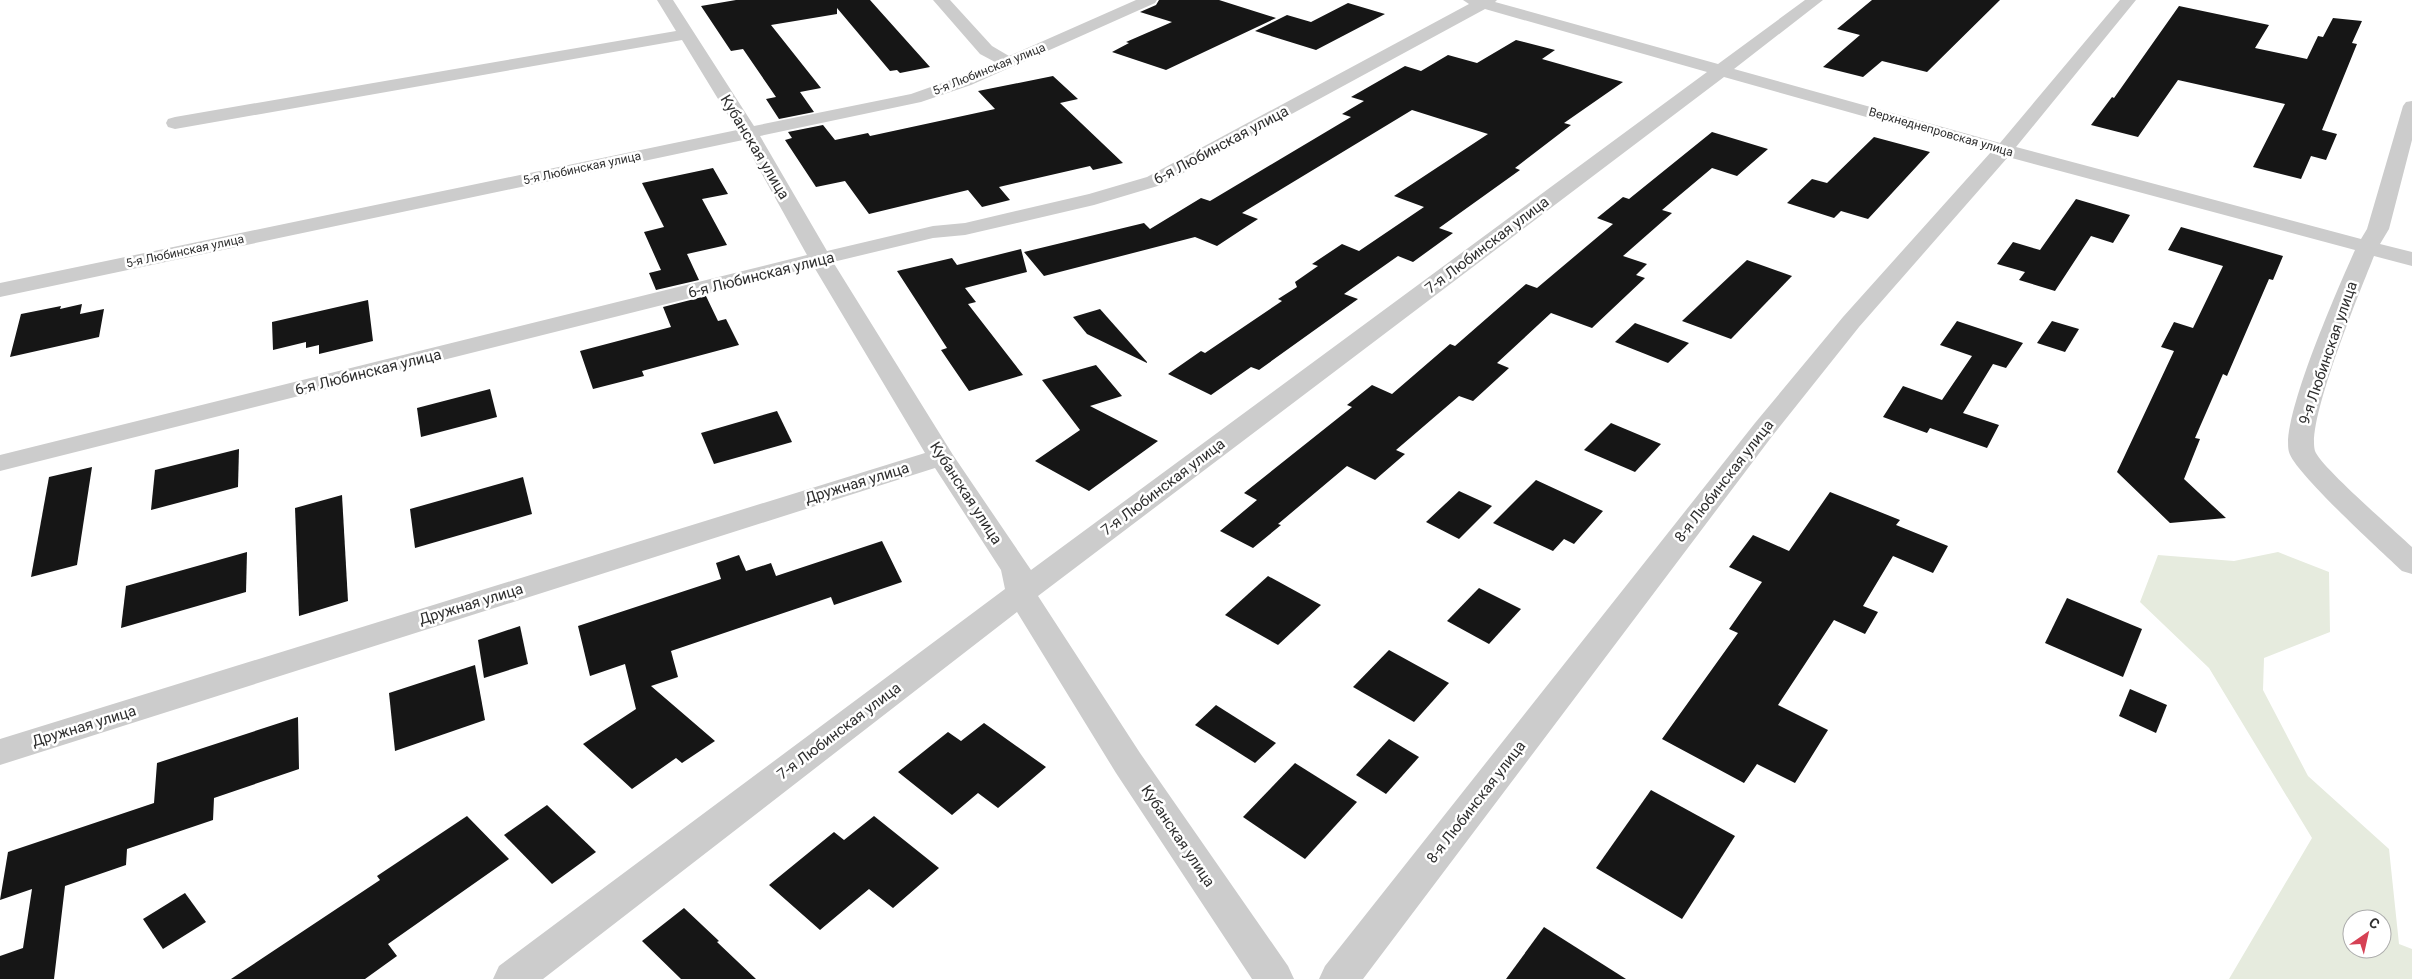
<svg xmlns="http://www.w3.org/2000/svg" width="2412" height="979" viewBox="0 0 2412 979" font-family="Roboto,sans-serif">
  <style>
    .green { fill: #e6ebde; fill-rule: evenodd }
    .building { fill: #161616 }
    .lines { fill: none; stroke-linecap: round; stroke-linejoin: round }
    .minor { fill: #ccc; fill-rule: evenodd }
    .labels { text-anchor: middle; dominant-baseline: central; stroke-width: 5; stroke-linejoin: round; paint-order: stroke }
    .far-street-label { font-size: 12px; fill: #2f2f2f; stroke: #fff }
    .street-label { font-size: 15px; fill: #2f2f2f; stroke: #fff }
  </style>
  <rect width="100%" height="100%" fill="#fff"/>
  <path class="green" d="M2278 552 2329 572 2330 632 2264 658 2263 690 2308 776 2389 849 2399 944 2412 949V979H2229L2312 838 2209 668 2140 602 2158 555 2234 561ZM2352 919H2382V949H2352Z"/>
  <g class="building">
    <path d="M736 0H870L930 67 900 73 897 70 890 71 837 8V14L771 25 821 88 800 92 814 112 779 119 766 99 776 97 743 49 731 51 701 6Z"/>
    <path d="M1159 0H1219L1276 18 1166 70 1112 52 1129 43 1126 42 1172 22 1140 12 1156 5Z"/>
    <path d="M1872 0H2000L1927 72 1882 61 1863 77 1823 67 1860 35 1837 29Z"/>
    <path d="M1348 3 1385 14 1316 50 1255 31 1287 15 1311 22Z"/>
    <path d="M2179 6 2269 25 2255 48 2307 59 2318 36 2323 37 2333 18 2362 21 2352 43 2357 44 2322 130 2337 134 2326 160 2311 156 2301 179 2253 167 2285 104 2178 80 2138 137 2091 125 2112 97 2114 98Z"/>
    <path d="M1516 40 1555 50 1542 59 1623 82 1564 123 1571 125 1515 168 1520 170 1439 228 1453 233 1413 262 1398 256 1344 294 1358 299 1259 370 1251 367 1211 395 1168 374 1201 351 1205 353 1282 301 1278 299 1297 287 1295 282 1318 266 1312 264 1342 244 1359 251 1424 207 1394 196 1488 134 1412 110 1242 213 1258 219 1217 246 1195 237 1044 276 1024 252 1144 223 1150 229 1201 198 1210 201 1351 117 1342 114 1364 101 1351 97 1405 66 1421 71 1448 55 1477 63Z"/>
    <path d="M1053 76 1078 99 1060 103 1123 163 1093 170 1090 166 999 187 1010 200 982 207 968 190 869 214 845 181 816 187 785 140 792 138 788 132 823 125 835 140 868 133 870 136 995 109 978 91Z"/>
    <path d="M1712 132 1768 149 1737 176 1712 168 1662 210 1672 213 1623 256 1647 264 1636 275 1645 278 1592 328 1551 313 1497 363 1509 368 1473 401 1459 396 1396 450 1405 454 1375 480 1347 466 1278 524 1281 525 1253 548 1220 531 1257 500 1244 493 1352 407 1347 405 1372 385 1392 394 1450 344 1455 346 1526 284 1537 288 1613 224 1597 218 1623 197 1629 199Z"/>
    <path d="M1874 137 1930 152 1868 219 1841 211 1834 218 1787 203 1812 179 1827 183Z"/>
    <path d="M713 168 728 194 702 199 727 245 687 254 699 280 656 290 649 273 661 270 644 232 664 227 642 183Z"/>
    <path d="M2076 199 2130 215 2113 243 2091 236 2055 291 2019 280 2025 272 1997 264 2013 242 2040 250Z"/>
    <path d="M2181 227 2283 256 2273 280 2269 279 2227 376 2223 374 2195 438 2200 439 2184 479 2226 518 2170 523 2117 472 2174 351 2161 347 2174 322 2193 328 2223 266 2168 250Z"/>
    <path d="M1021 249 1027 272 965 288 976 302 968 304 1023 375 969 391 941 350 947 348 897 271 952 258 957 265Z"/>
    <path d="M1747 260 1792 276 1731 339 1682 321Z"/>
    <path d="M706 296 718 321 726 319 739 345 642 371 644 376 593 389 580 351 671 327 663 307Z"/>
    <path d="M368 300 373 341 319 354V345L306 348V342L273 350 272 322Z"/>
    <path d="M82 304 80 314 104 309 99 337 10 357 21 314 61 306 60 309Z"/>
    <path d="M1100 309 1147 362V363L1087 334 1073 317Z"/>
    <path d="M1957 321 2023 343 2006 368 1993 364 1963 413 1999 425 1987 448 1930 428 1927 433 1883 417 1903 386 1942 400 1972 356 1940 345Z"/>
    <path d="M2052 321 2079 329 2065 352 2037 343Z"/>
    <path d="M1635 323 1689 343 1668 363 1615 342Z"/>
    <path d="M1096 365 1122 396 1090 406 1158 441 1089 491 1035 461 1080 430 1042 380Z"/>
    <path d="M490 389 497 417 421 437 417 408Z"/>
    <path d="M777 411 792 442 714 464 701 433Z"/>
    <path d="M1611 423 1661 444 1635 472 1584 450Z"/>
    <path d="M239 449 238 487 151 510 155 470Z"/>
    <path d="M92 467 77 565 31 577 49 477Z"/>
    <path d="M523 477 532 514 415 548 410 509Z"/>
    <path d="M1536 480 1603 511 1574 544 1564 539 1553 551 1493 523Z"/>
    <path d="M1459 491 1492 506 1459 539 1426 522Z"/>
    <path d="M1830 492 1900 520 1896 525 1948 546 1933 573 1893 556 1863 606 1878 612 1865 634 1834 620 1778 705 1828 730 1795 783 1757 764 1744 783 1662 739 1738 633 1729 629 1762 582 1729 567 1753 535 1789 551Z"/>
    <path d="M342 495 348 601 299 616 295 508Z"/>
    <path d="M882 541 902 582 834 605 831 597 671 651 678 677 651 686 715 741 682 763 676 758 632 789 583 744 636 709 625 664 590 676 578 626 721 579 716 563 739 555 746 571 771 563 776 576Z"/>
    <path d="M247 552 246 592 121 628 126 586Z"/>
    <path d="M1268 576 1321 605 1278 645 1225 615Z"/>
    <path d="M1479 588 1521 609 1489 644 1447 621Z"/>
    <path d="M2067 598 2142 629 2123 677 2045 643Z"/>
    <path d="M520 626 528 664 484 678 478 640Z"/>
    <path d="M1389 650 1449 683 1414 722 1353 687Z"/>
    <path d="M475 665 485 720 395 751 389 693Z"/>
    <path d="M2130 689 2167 705 2156 733 2119 716Z"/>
    <path d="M1216 705 1276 743 1255 763 1195 725Z"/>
    <path d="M298 717 299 769 214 798 213 820 127 849 126 865 65 886 54 979H0V956L23 948 32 889 0 900 8 852 154 803 157 763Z"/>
    <path d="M984 723 1046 767 998 808 978 793 952 815 898 772 948 732 961 741Z"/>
    <path d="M1389 739 1419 757 1386 794 1356 775Z"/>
    <path d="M1295 763 1357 802 1305 859 1243 817Z"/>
    <path d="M1651 790 1735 836 1682 919 1596 868Z"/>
    <path d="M547 805 596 852 552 884 504 835Z"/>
    <path d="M467 816 509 859 388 944 397 956 365 979H231L380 880 377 876Z"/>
    <path d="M874 816 939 868 893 908 869 889 820 930 769 885 834 832 844 840Z"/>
    <path d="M185 893 206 922 163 949 143 919Z"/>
    <path d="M684 908 719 941 717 942 756 979H681L642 941Z"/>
    <path d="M1544 927 1626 979H1506Z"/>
  </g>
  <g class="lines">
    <path class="minor" d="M657 0H673L754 126 911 94 959 77 995 62 980 54 933 0H950L992 46 1009 56 1136 0H1157L1155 3 971 85 921 102 760 136 827 251 933 226 965 223 1089 194 1147 177 1469 4 1463 0H1497L1495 2 1718 64 1805 0H1823L1734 69 2000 143 2120 0H2136L2016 147 2361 239 2367 229 2403 106 2406 102 2412 101V140L2389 229 2380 244 2412 252V266L2374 256C2361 289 2306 421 2315 451 2320 466 2396 532 2412 547V574L2402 571C2382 552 2294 472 2289 452 2280 419 2339 286 2355 250L2008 157 1859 327 1773 435 1363 979H1319L1325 966 1755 423 1843 317 1991 152 1724 77 1038 596 1140 753 1288 966 1294 979H1252L1116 773 1017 612 543 979H493L499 966 1005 589 1001 570 935 468 0 765V739L925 453 814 267 0 471V455L807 255 743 140 0 297V283L737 130 682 40 175 129 168 127 166 123 168 119 175 117 676 31ZM1485 9 1707 72 1031 570 953 455 833 262 933 238 965 235 1094 205 1161 185Z"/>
  </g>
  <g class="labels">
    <g class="far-street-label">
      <text transform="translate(989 69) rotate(-22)">5-я Любинская улица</text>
      <text transform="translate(1941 132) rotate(16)">Верхнеднепровская улица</text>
      <text transform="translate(582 168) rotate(-12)">5-я Любинская улица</text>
      <text transform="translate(185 251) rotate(-12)">5-я Любинская улица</text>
    </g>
    <g class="street-label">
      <text transform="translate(1221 145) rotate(-28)">6-я Любинская улица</text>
      <text transform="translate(755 147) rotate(59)">Кубанская улица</text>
      <text transform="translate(1487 245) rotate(-37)">7-я Любинская улица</text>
      <text transform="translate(761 275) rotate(-14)">6-я Любинская улица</text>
      <text transform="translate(2328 353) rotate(-71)">9-я Любинская улица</text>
      <text transform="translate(368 372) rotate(-14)">6-я Любинская улица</text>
      <text transform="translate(1724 481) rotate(-52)">8-я Любинская улица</text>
      <text transform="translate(857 483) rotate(-17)">Дружная улица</text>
      <text transform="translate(1163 487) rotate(-37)">7-я Любинская улица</text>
      <text transform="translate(966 493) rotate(57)">Кубанская улица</text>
      <text transform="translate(471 604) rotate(-17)">Дружная улица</text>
      <text transform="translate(84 726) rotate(-17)">Дружная улица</text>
      <text transform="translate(839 731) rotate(-37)">7-я Любинская улица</text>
      <text transform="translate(1476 802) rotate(-52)">8-я Любинская улица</text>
      <text transform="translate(1178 836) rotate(56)">Кубанская улица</text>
    </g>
  </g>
  <g transform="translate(2367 934) rotate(34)"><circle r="24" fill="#ffffff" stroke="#acacac"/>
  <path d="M0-4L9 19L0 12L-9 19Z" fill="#d64154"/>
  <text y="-8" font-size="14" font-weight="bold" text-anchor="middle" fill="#2f2f2f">С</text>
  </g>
</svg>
